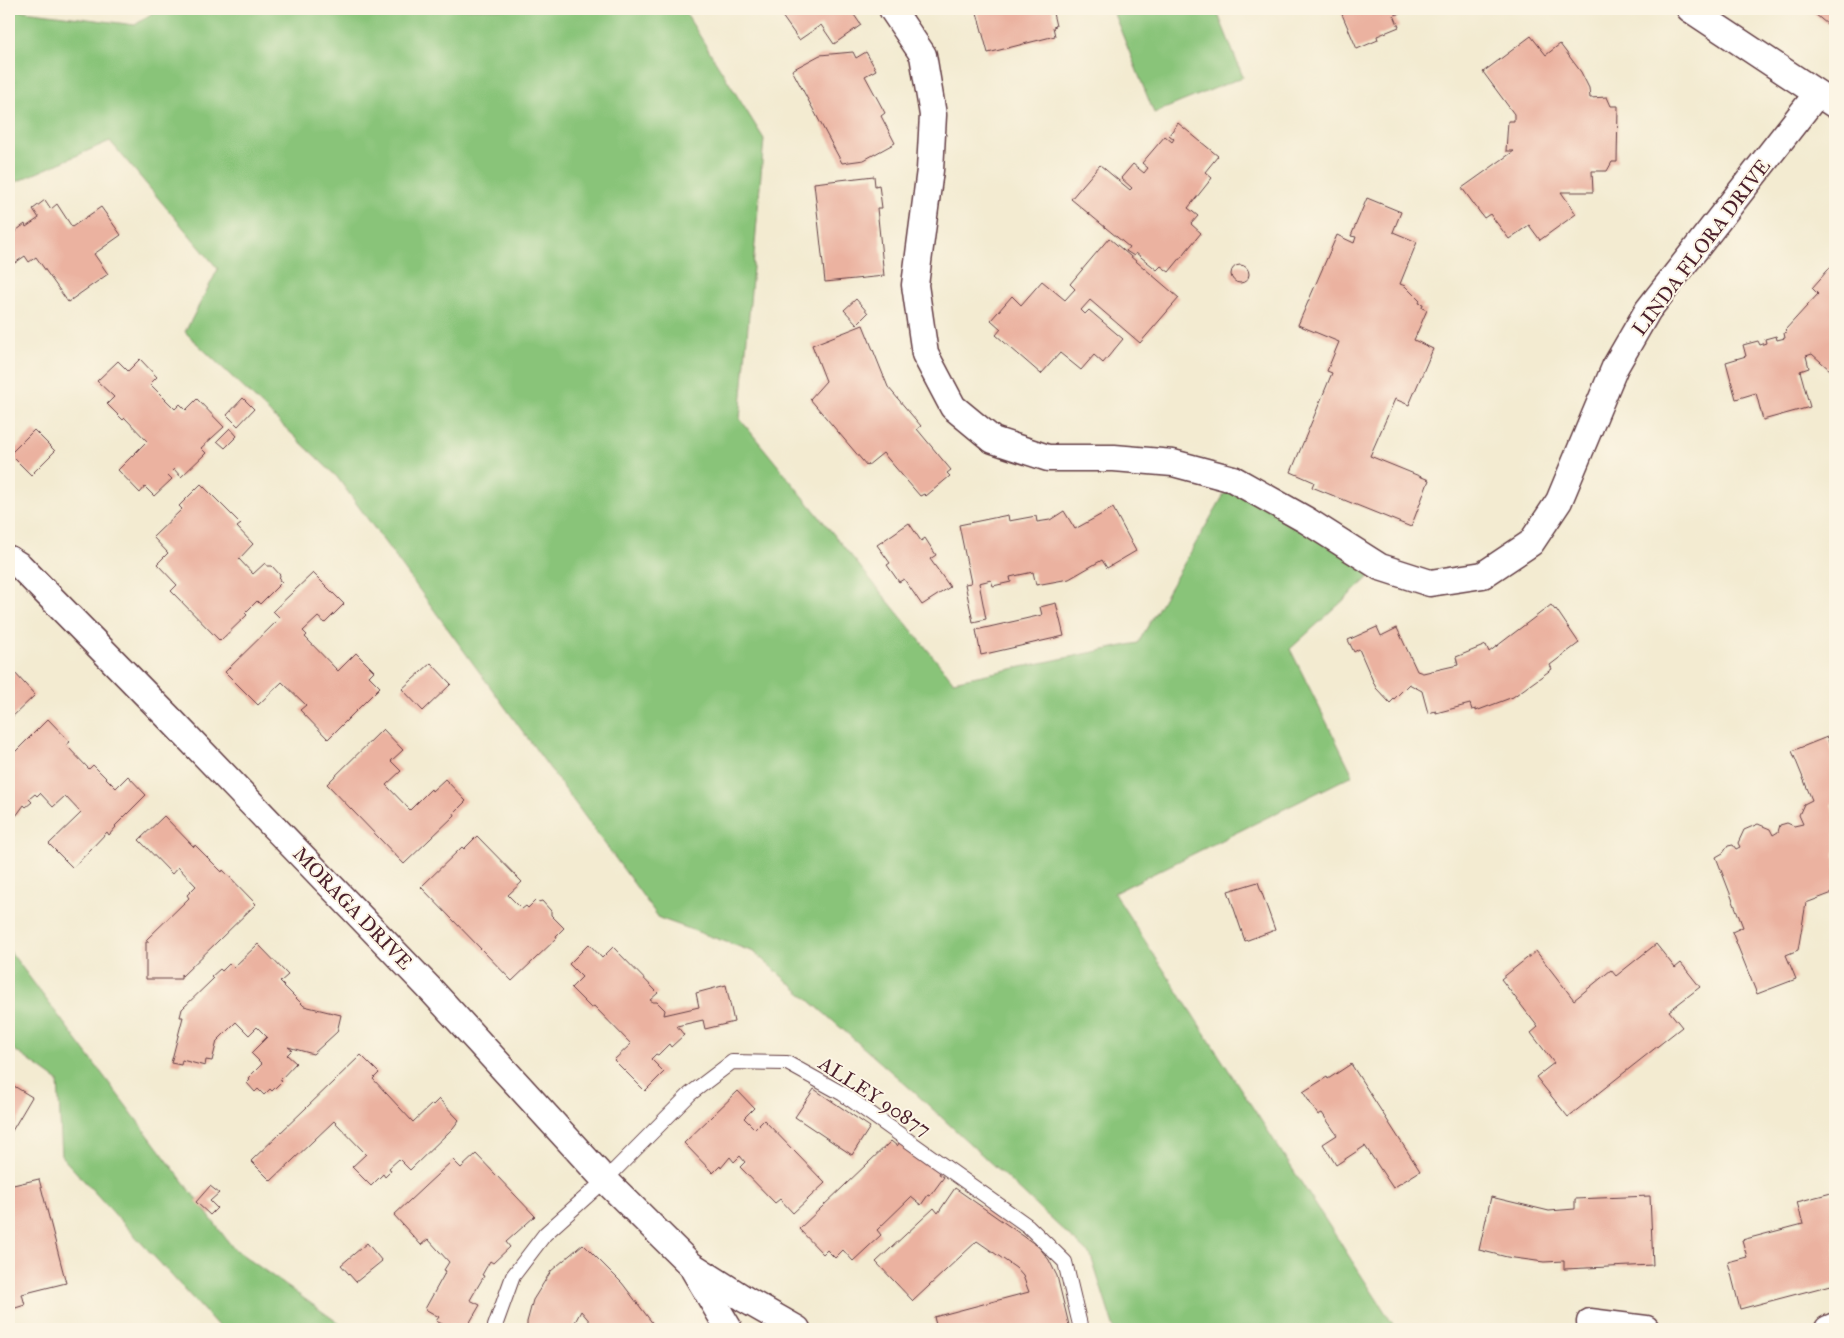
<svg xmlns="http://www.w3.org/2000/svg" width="1844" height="1338" viewBox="0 0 1844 1338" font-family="'IM FELL Great Primer',serif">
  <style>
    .green { fill: #89c479; stroke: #6a7252 }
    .building { fill: #ebb2a0 }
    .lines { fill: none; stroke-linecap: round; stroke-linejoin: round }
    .service-casing { stroke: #633e44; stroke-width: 16 }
    .minor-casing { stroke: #633e44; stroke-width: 29 }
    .service { stroke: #fff; stroke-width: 14 }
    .minor { stroke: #fff; stroke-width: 26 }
    .labels { text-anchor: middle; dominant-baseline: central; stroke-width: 4; stroke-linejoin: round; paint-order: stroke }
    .street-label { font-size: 20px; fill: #4a1f2b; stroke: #fcf5e5 }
  </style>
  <rect width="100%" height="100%" fill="#fcf5e5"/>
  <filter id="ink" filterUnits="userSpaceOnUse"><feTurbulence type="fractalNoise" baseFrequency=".02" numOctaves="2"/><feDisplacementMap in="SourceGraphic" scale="10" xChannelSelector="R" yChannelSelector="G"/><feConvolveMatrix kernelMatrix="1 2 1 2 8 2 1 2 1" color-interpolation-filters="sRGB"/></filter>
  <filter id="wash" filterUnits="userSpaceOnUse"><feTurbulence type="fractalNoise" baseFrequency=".0096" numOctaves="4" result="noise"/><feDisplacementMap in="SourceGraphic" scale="20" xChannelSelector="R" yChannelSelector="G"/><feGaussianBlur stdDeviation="1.12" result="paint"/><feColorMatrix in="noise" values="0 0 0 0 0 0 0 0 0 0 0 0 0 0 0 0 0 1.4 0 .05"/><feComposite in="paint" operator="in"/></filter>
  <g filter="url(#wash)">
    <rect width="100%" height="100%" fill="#f3ebd1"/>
    <g class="green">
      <path d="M9 9 135 25 158 9H683L764 139 740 419 953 681 1138 643 1233 479 1380 567 1290 649 1353 775 1114 893 1396 1329H1114L1091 1256 912 1090 754 952 659 918 337 477 185 332 218 269 110 141 9 185Z"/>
      <path d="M1112 9H1216L1243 77 1154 113Z"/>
      <path d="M9 950 233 1248 347 1329H221L62 1157 58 1081 9 1046Z"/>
    </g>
    <g id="blocks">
      <g class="building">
        <path d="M777 9H850L861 25 834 44 821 25 799 40Z"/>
        <path d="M976 9H1052L1056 26 1053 27 1055 36 988 53Z"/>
        <path d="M1346 9H1397L1399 14 1394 15 1399 27 1377 36 1378 40 1357 49 1341 12Z"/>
        <path d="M1809 9H1835V14L1827 24Z"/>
        <path d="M1531 36 1546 55 1560 44 1581 72 1589 88 1590 98 1607 97 1611 106H1618L1617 162H1612L1607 171H1592L1593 192H1561L1576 214 1540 240 1529 225 1509 239 1490 214 1484 218 1462 188 1514 151H1506L1508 121H1514V114L1483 72Z"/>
        <path d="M853 52 856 58 866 52 876 70 865 76 885 113 881 116 895 143 864 160 842 163 792 70 820 55Z"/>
        <path d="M1178 123 1218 156 1205 172 1212 178 1188 208 1198 216 1191 224 1201 233 1169 272 1161 266 1157 270 1136 253 1134 256 1126 251 1129 247 1071 199 1100 165 1130 190 1132 188 1121 178 1133 164 1144 173 1148 168 1142 163 1165 136 1172 142 1174 139 1169 135Z"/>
        <path d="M874 176 875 186 879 185 882 208H877L884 276 825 282 814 183Z"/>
        <path d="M1367 198 1401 212 1393 232 1417 242 1400 284 1405 286 1420 301 1419 303 1423 304 1422 308 1427 310 1414 340 1433 349 1409 405 1395 399 1370 456 1429 480 1411 527 1312 487 1314 482 1291 472 1332 373 1327 371 1339 342 1298 325 1337 235 1354 243 1356 237 1351 236Z"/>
        <path d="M45 200 51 209 57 204 72 227 101 207 121 235 94 254 108 274 68 302 36 257 29 262 25 256 9 267V236L25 224 26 227 39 218 33 209Z"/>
        <path d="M1109 238 1179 298 1140 343 1090 300 1081 310 1085 314 1089 310 1123 339 1103 363 1094 355 1081 370 1060 353 1041 374 996 335 1001 329 991 320 1012 296 1021 305 1042 281 1065 300 1075 289 1070 284Z"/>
        <path d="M1835 262V365L1830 370 1812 354 1806 356 1809 368 1800 371 1810 407 1763 420 1756 393 1736 399 1726 362 1746 356 1743 345 1758 341 1760 345 1766 343 1765 339 1776 336 1777 340 1785 338 1784 333 1787 332 1785 330 1818 294 1812 288Z"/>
        <circle cx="1240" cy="274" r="9"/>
        <path d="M856 299 868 313 857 324 844 310Z"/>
        <path d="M863 325 888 387 921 426 917 429 951 470 947 473 950 476 926 496 924 494 920 496 883 453 867 466 810 399 826 381 812 345Z"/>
        <path d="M140 359 157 377 150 384 175 409 180 404 186 410 197 399 224 427 201 448 206 453 181 477 174 469 168 475 172 479 154 496 145 487 140 493 118 470 147 441 125 418 123 420 107 404 114 397 97 381 118 361 128 371Z"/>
        <path d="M243 398 254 409 238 426 227 415Z"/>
        <path d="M230 428 237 436 225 448 217 441Z"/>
        <path d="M34 430 55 451 31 475 10 454Z"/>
        <path d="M201 484 241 524 237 527 253 544 239 559 253 574 265 563 267 566H272L280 575 279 580 282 582 260 604 257 601 245 613 247 615 220 641 171 591 177 585 157 564 168 553 153 537 182 509 179 506Z"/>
        <path d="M1113 508 1136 551 1107 568 1102 560 1069 579 1036 585 1033 572 1010 577 1011 582 993 586 991 580 979 583 986 619 973 622 965 584 971 583 959 525 1008 515 1009 521 1036 516 1037 522 1050 520 1064 511 1075 529Z"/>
        <path d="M909 523 921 541 925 538 936 555 930 559 950 587 922 605 904 579 899 582 887 565 890 563 877 545Z"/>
        <path d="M313 573 344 604 325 623 318 617 303 631 307 635 305 637 338 671 356 653 374 671 369 676 380 687 328 739 300 710 306 705 282 682 258 705 225 672 280 618 273 611Z"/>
        <path d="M1056 603 1064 636 981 655 976 630 1042 615 1040 607Z"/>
        <path d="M1551 605 1555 610 1556 609 1579 643 1550 665 1552 669 1513 697 1476 711V709L1472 710 1470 704 1436 713V711L1428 713 1422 691 1409 684 1390 703 1376 688 1359 649 1354 652 1348 640 1377 627 1381 636 1397 628 1417 671 1423 673 1458 665 1456 657 1486 645 1489 652Z"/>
        <path d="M431 663 451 684 423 711 402 689Z"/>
        <path d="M9 671 12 674 14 672 35 695 9 720Z"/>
        <path d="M48 719 70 742 66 745 89 769 93 765 116 788 128 776 146 795 115 826 116 827 109 835 107 832 73 868 49 844 81 813 65 796 53 807 40 793 37 796 35 794 29 799 32 802 26 807 24 805 16 816 9 808V758Z"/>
        <path d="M383 729 403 750 391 761 401 771 386 785 410 810 431 789 432 791 445 779 466 801 454 813 455 815 404 864 327 784Z"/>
        <path d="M1827 737 1835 759V802L1831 804 1835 815V892L1806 903 1798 950 1786 955 1796 979 1757 994 1732 932 1743 927 1716 857 1723 853 1728 846 1733 845 1736 849 1740 847 1738 843 1744 830 1758 824 1770 829 1773 835 1778 832 1780 825 1787 823 1794 826 1803 824 1799 815 1804 804 1812 800 1792 751Z"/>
        <path d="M164 816 194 847 195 845 222 872 223 870 256 904 182 976 181 974V979H146V942H149L146 940 189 898 187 895 196 886 178 867 172 874 139 840Z"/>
        <path d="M477 836 522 882 508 895 522 909 526 906 528 908 536 900 538 902 542 901 551 911V915L564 928 556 936 557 938 512 981 421 887 462 847 464 849Z"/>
        <path d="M1258 882 1275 930 1245 941 1228 891Z"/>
        <path d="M258 944 288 975 280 982 304 1006 341 1015 337 1032 313 1054 288 1047 292 1050 287 1055 296 1063 280 1080 282 1081 272 1091 270 1089 264 1095 258 1089 255 1092 247 1083 250 1080 248 1078 262 1064 251 1053 267 1037 257 1027 249 1035 236 1022 217 1041 212 1061 206 1060 205 1066 182 1060 181 1065 171 1063 183 1017H180L182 1009 213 979 211 977 220 969 222 971 229 964 233 968Z"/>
        <path d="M589 944 602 958 613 947 658 993 650 1000 653 1002H657L665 1010 664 1015 699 1007 696 993 726 985 734 1022 705 1029 703 1020 677 1026 684 1035 671 1047 669 1044 658 1055 656 1054 651 1059 664 1072 645 1091 614 1060 631 1044 594 1006 591 1008 571 988 582 977 569 964Z"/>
        <path d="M1656 944 1675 968 1681 963 1700 987 1669 1011 1682 1027 1568 1117 1536 1077 1554 1063 1531 1033 1538 1027 1501 979 1536 951 1574 1000 1611 970 1616 976Z"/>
        <path d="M361 1055 379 1073 373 1079 413 1122 432 1104 433 1105 439 1099 459 1120 453 1128 410 1170 399 1159 389 1168 391 1171 385 1177 383 1174 371 1186 352 1167 366 1154 334 1121 271 1181 251 1161Z"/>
        <path d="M1351 1064 1420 1171 1393 1188 1365 1146 1336 1165 1323 1144 1337 1135 1322 1113 1318 1115 1303 1092 1327 1077 1328 1079Z"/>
        <path d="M9 1083 32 1097 9 1136Z"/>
        <path d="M814 1089 870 1127 852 1155 795 1117Z"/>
        <path d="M738 1091 754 1108 744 1118 755 1129 764 1120 825 1183 793 1213 780 1199 775 1203 740 1167 745 1162 740 1156 734 1162 730 1157 721 1168 720 1166 713 1173 684 1143Z"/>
        <path d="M891 1141 897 1146 900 1142 941 1170 939 1174 944 1177 930 1196 928 1195 921 1205 911 1197 877 1230 881 1235 853 1261 843 1250 835 1258 827 1250 823 1254 799 1229Z"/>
        <path d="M476 1154 535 1216 506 1242 510 1247 493 1263 490 1261 482 1275 484 1276 470 1300 480 1305 466 1329H462L453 1324 450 1328 436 1321 439 1317 425 1309 446 1271 444 1270 449 1262 428 1239 421 1245 394 1215 453 1160 461 1168Z"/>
        <path d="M39 1179 66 1283 22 1294 25 1305 9 1310V1186Z"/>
        <path d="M210 1186 219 1193 210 1201 217 1208 210 1215 196 1202Z"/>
        <path d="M955 1188 1039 1247 1049 1260 1057 1276 1070 1329H937L934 1317 1029 1292 1023 1276 1016 1268 977 1241 913 1301 876 1262 934 1208 938 1213Z"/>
        <path d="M1835 1192V1284L1740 1309 1728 1262 1747 1257 1742 1240 1803 1224 1797 1202Z"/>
        <path d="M1650 1196 1653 1265 1564 1269V1261L1544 1262 1507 1257 1479 1250 1491 1197 1549 1211 1575 1209V1199Z"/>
        <path d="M367 1243 382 1261 356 1282 341 1265Z"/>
        <path d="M583 1244 622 1283 657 1329H596L581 1311 574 1324 575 1329H527V1322L533 1300 551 1271Z"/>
      </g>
    </g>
  </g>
  <g filter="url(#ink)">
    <use href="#blocks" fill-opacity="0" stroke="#633e44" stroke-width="1"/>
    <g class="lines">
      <g class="service-casing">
        <path id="service" d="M496 1329 495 1326 513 1276 545 1234 605 1180 690 1094 732 1062 787 1063 843 1094 1028 1226 1065 1262 1081 1329"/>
      </g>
      <g class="minor-casing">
        <g id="minor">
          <path d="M892 9 923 55 933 115 930 170 915 285 925 354 953 407 993 440 1048 458H1114L1173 463 1233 479 1306 520 1380 567 1430 583 1483 575 1531 543 1559 501 1615 367 1648 310 1817 94"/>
          <path d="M1690 9 1835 105"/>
          <path d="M9 559 20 566 173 722 432 991 605 1180 691 1265 746 1300 797 1329"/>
          <path d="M694 1270 729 1329"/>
          <path d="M1590 1322 1646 1329"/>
          <path d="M1828 1329 1835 1326"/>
        </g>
      </g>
      <use href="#service" class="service"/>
      <use href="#minor" class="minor"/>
    </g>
  </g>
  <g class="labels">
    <g class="street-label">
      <text transform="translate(1701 247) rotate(-53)">LINDA FLORA DRIVE</text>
      <text transform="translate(353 908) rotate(46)">MORAGA DRIVE</text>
      <text transform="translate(875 1096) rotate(33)">ALLEY 90877</text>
    </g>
  </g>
  <rect width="1844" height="1338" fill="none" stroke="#fcf5e5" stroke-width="30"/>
</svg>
